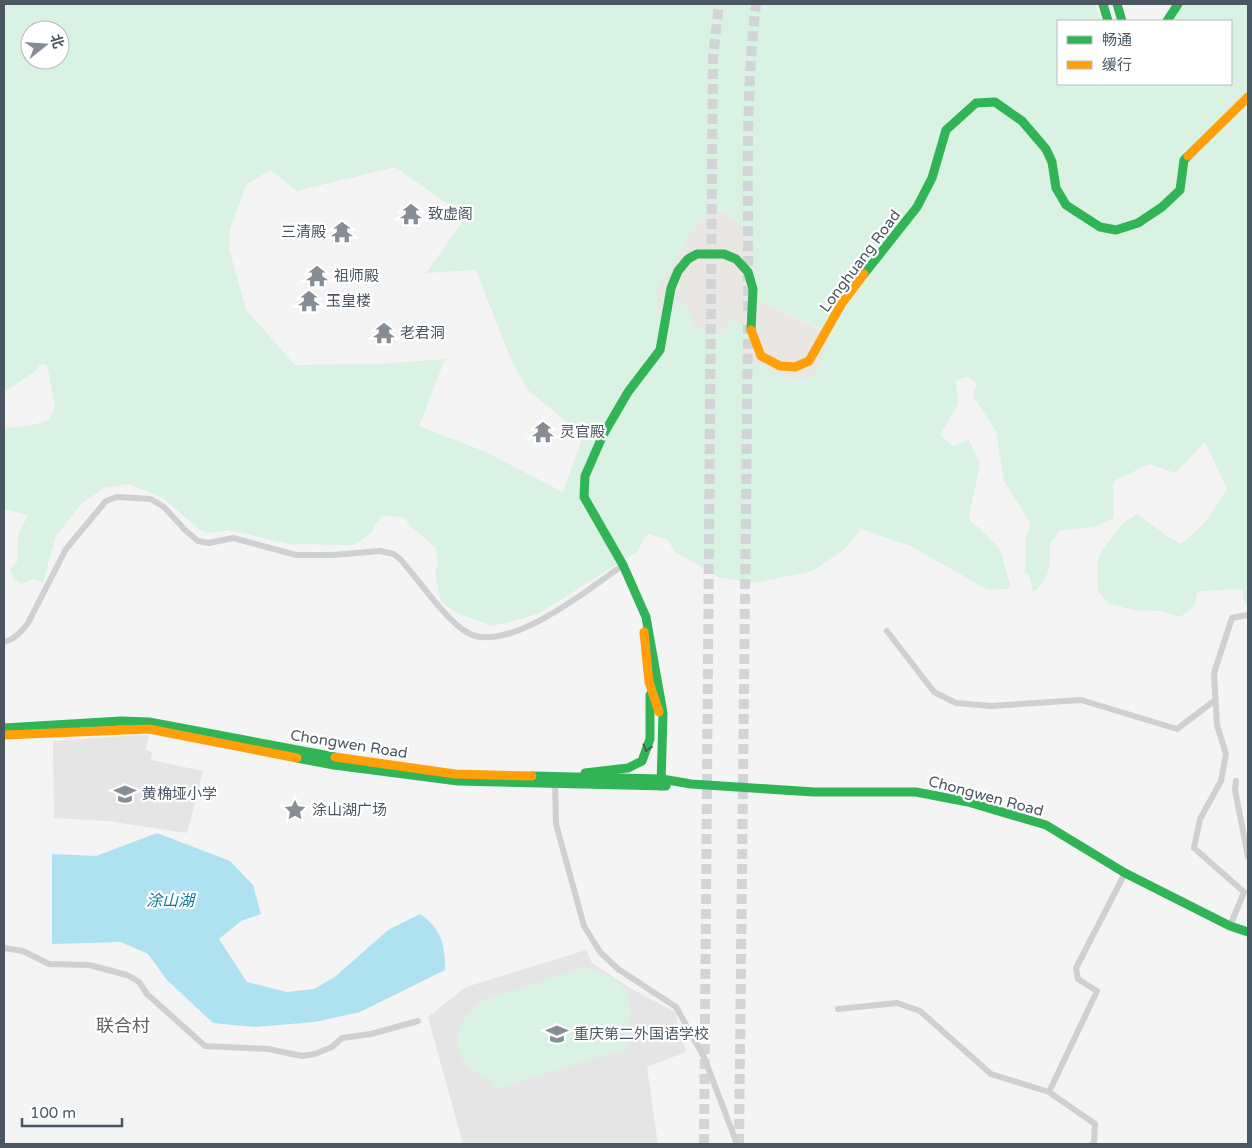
<svg xmlns="http://www.w3.org/2000/svg" width="1252" height="1148" viewBox="0 0 1252 1148" font-family="'Varela Round','Noto Sans SC',sans-serif">
  <style>
    .commercial { fill: #e8e7e3 }
    .education { fill: #e6e5e6 }
    .green { fill: #d9f2e3; fill-rule: evenodd }
    .water { fill: #aee2f0 }
    .lines { fill: none; stroke-linecap: round; stroke-linejoin: round }
    .primary-tunnel { stroke: #d2d4d7; stroke-width: 10; stroke-dasharray: 10 5; stroke-linecap: butt }
    .street { stroke: #ced0d2; stroke-width: 6 }
    .fast { stroke: #30b455; stroke-width: 9 }
    .slow { stroke: #ff9f0a; stroke-width: 9 }
    .oneway { stroke: #495b60 }
    .labels { text-anchor: middle; dominant-baseline: central; stroke-width: 4.5; stroke-linejoin: round; paint-order: stroke }
    .poi-label { font-size: 15px; fill: #4a5661; stroke: #fff; text-anchor: start }
    .street-label { font-size: 15px; fill: #4a5661; stroke: #fff }
    .water-label { font-size: 16px; font-style: italic; fill: #0c7c9b; stroke: #fff }
    .quarter-label { font-size: 18px; fill: #5f6368; stroke: #fff }
  </style>
  <rect width="100%" height="100%" fill="#f4f4f4"/>
  <path class="commercial" d="M712 211 724 212 750 232 754 292 760 301 830 334 818 371 805 381 791 380 744 357 741 350 748 337 730 320 720 336 691 327 692 315 679 305 662 314H658L656 289 698 222 707 213Z"/>
  <g class="education">
    <path d="M137 735H149L146 750 152 752 151 760 203 771 187 833 107 821 54 818 53 741Z"/>
    <path d="M586 950 592 963 630 988 675 1012 686 1052 647 1067 658 1144H463L428 1017 466 987Z"/>
  </g>
  <g class="green">
    <path d="M4 4H1095L1099 16 1105 21H1058V84H1231V21H1162L1176 4H1248V606L1243 600V589L1202 591 1197 593 1195 606 1180 617 1160 611 1134 610 1109 604 1098 591 1097 565 1100 554 1122 524 1137 514 1170 538 1181 544C1204 526 1212 514 1227 489L1205 442 1175 473 1149 464 1116 480 1113 484 1114 518 1095 527 1060 530 1050 544C1050 563 1051 580 1033 592L1029 575 1025 573V538L1030 527 1029 521 1004 481 996 431 973 396 977 384 968 377 956 380 958 404 940 435 953 446 969 440 980 464 969 517 971 522 979 528 1000 549 1009 581 1010 586 1007 589 988 590 911 546 861 529 845 549 813 571 754 583 718 577 674 551 668 540 648 534 645 537 638 551 538 614 493 626 457 613 448 607 440 599 435 571 438 566 436 548 410 526 404 517 383 516 375 524 371 533 354 545 289 544 229 530 209 533 200 530 163 498 129 484 104 488 81 504 56 536 43 583 33 579 21 584 13 578 10 569 17 562 18 535 28 515 4 509V428L29 426 49 420 55 407 47 365 41 364 34 372 4 392ZM30 30H60V60H30ZM395 167 466 217 426 273 476 270 510 357 527 389 583 436 563 492 486 452 419 426 445 359 379 364 295 365 246 310 229 248 230 229 246 185 270 170 297 191ZM712 212H724L750 232 754 292 760 301 830 333 818 371 805 381 791 380 744 357 742 346 752 333 735 318 730 320 720 336 691 327 692 315 688 307 679 305 662 314H658L656 289 698 222Z"/>
    <path d="M583 968C622 972 641 1000 625 1036L628 1048 493 1090 490 1080C448 1063 448 1028 481 1001Z"/>
  </g>
  <path class="water" d="M157 833 230 861 253 885 261 914 241 921 219 939 247 982 287 992 314 989 336 976 388 930 420 914C442 929 445 945 445 970L360 1012 315 1022 254 1027 213 1023 167 980 148 954 121 942 52 944V854L96 856Z"/>
  <g class="lines">
    <g class="primary-tunnel">
      <path d="M748 311C749 209 744 104 756 4"/>
      <path d="M704 1144 713 57 719 4"/>
      <path d="M739 1144 748 325"/>
    </g>
    <g class="street">
      <path d="M887 631 934 692 956 703 991 706 1081 700 1177 729 1214 701"/>
      <path d="M4 642C15 639 21 632 28 623L66 549 106 501 117 497 151 499 164 507 186 531 198 541 209 543 233 538 296 555H333L380 551 394 554 401 560C418 579 447 622 468 633 508 655 592 587 623 565"/>
      <path d="M555 781 556 824 584 926 600 952 618 969 676 1007 704 1057 737 1144"/>
      <path d="M1236 781 1235 790 1248 857"/>
      <path d="M1230 926 1244 892 1194 848 1200 819 1221 781 1226 754 1217 725 1214 673 1232 618 1248 615"/>
      <path d="M4 948 23 951 49 964 89 965 127 975 139 982 147 994 205 1046 268 1049 302 1056 315 1054 332 1047 342 1038 371 1034 418 1021"/>
      <path d="M838 1009 897 1003 920 1011 991 1074 1049 1092 1095 1124 1094 1142 1092 1144"/>
      <path d="M1049 1092 1097 991 1078 979 1076 968 1125 873"/>
    </g>
    <g class="fast">
      <path d="M1103 4 1108 21"/>
      <path d="M1117 4 1122 21"/>
      <path d="M1167 21 1178 4"/>
      <path d="M864 274 917 207 932 178 946 130 976 103 995 102 1022 121 1046 149 1052 162 1056 188 1066 205 1100 227 1116 230 1138 223 1162 207 1180 190 1184 160 1188 156"/>
      <path d="M4 728 121 721 149 722 335 757"/>
      <path d="M297 758 334 765 458 781 666 786"/>
      <path d="M585 773 628 768 642 761 650 739V695"/>
      <path d="M532 776 662 779 691 784 814 792H916L968 802 1046 825 1125 873 1230 926 1248 932"/>
      <path d="M661 786 663 713 646 617 623 565 584 497 585 476 603 435 628 392 660 350 671 288 678 271 688 259 697 254H724L736 259 748 272 753 289 751 330"/>
    </g>
    <g class="slow">
      <path d="M1188 156 1248 97"/>
      <path d="M751 330 761 356 780 366 795 367 809 361 842 303 864 274"/>
      <path d="M644 632 649 682 659 712"/>
      <path d="M4 735 149 729 297 758"/>
      <path d="M335 757 455 774 532 776"/>
    </g>
  </g>
  <defs><path id="oneway-chevron" d="M-2-3.5L2.5 0L-2 3.5" fill="none" stroke-width="1.6" stroke-linecap="round" stroke-linejoin="round" transform="scale(1.25)"/></defs>
  <use class="oneway" href="#oneway-chevron" transform="translate(647 748) rotate(106)"/>
  <defs>
    <g id="temple-bare" transform="scale(1.725)"><path d="M0-6L5-2H3V0L6.5 2.5H4V6H1.5V3h-3V6H-4V2.5H-6.5L-3 0V-2H-5Z" fill="#868d94" stroke="#fff" stroke-width="2.5" paint-order="stroke"/></g>
    <g id="school-bare" transform="scale(1.725)"><path d="M0-5L7-2L0 1L-7-2ZM-4 1L0 2.5L4 1V4Q0 6-4 4Z" fill="#868d94" stroke="#fff" stroke-width="2.5" paint-order="stroke"/></g>
    <g id="sight-bare" transform="scale(1.725)"><path d="M0-6L1.8-2.2L6-1.7L2.9 1.2L3.7 5.4L0 3.3L-3.7 5.4L-2.9 1.2L-6-1.7L-1.8-2.2Z" fill="#868d94" stroke="#fff" stroke-width="2.5" paint-order="stroke"/></g>
  </defs>
  <g fill-rule="evenodd">
    <use href="#temple-bare" x="411" y="214"/>
    <use href="#temple-bare" x="342" y="232"/>
    <use href="#temple-bare" x="317" y="276"/>
    <use href="#temple-bare" x="309" y="301"/>
    <use href="#temple-bare" x="384" y="333"/>
    <use href="#temple-bare" x="543" y="432"/>
    <use href="#school-bare" x="125" y="794"/>
    <use href="#sight-bare" x="295" y="810"/>
    <use href="#school-bare" x="557" y="1034"/>
  </g>
  <g class="labels">
    <g class="poi-label">
      <text x="428" y="214">致虚阁</text>
      <text x="326" y="232" text-anchor="end">三清殿</text>
      <text x="334" y="276">祖师殿</text>
      <text x="326" y="301">玉皇楼</text>
      <text x="400" y="333">老君洞</text>
      <text x="560" y="432">灵官殿</text>
      <text x="142" y="794">黄桷垭小学</text>
      <text x="312" y="810">涂山湖广场</text>
      <text x="574" y="1034">重庆第二外国语学校</text>
    </g>
    <g class="street-label">
      <text transform="translate(860 261) rotate(-53)">Longhuang Road</text>
      <text transform="translate(349 744) rotate(9)">Chongwen Road</text>
      <text transform="translate(986 796) rotate(15)">Chongwen Road</text>
    </g>
    <g class="water-label">
      <text x="170" y="901">涂山湖</text>
    </g>
    <g class="quarter-label">
      <text x="123" y="1026">联合村</text>
    </g>
  </g>
  <rect width="1252" height="1148" fill="none" stroke="#4a5661" stroke-width="10"/>
  <rect x="1057" y="20" width="175" height="65" fill="#ffffff" stroke="#b7bbc0"/>
  <rect x="1067" y="36" width="25" height="8" fill="#30b455" stroke="#b7bbc0"/>
  <text x="1102" y="45" font-size="15" fill="#4a5661">畅通</text>
  <rect x="1067" y="61" width="25" height="8" fill="#ff9f0a" stroke="#b7bbc0"/>
  <text x="1102" y="70" font-size="15" fill="#4a5661">缓行</text>
  <g transform="translate(45 45) rotate(73)"><circle r="24" fill="#ffffff" stroke="#b7bbc0"/>
  <path d="M0-4L9 19L0 12L-9 19Z" fill="#868d94"/>
  <text y="-8" font-size="14" font-weight="bold" text-anchor="middle" fill="#4a5661">北</text>
  </g>
  <path d="M22 1118v8h100v-8" fill="none" stroke="#4a5661" stroke-width="2.5"/>
  <text x="30" y="1118" font-size="15" fill="#4a5661" stroke="#ffffff" stroke-width="4" paint-order="stroke">100 m</text>
</svg>
